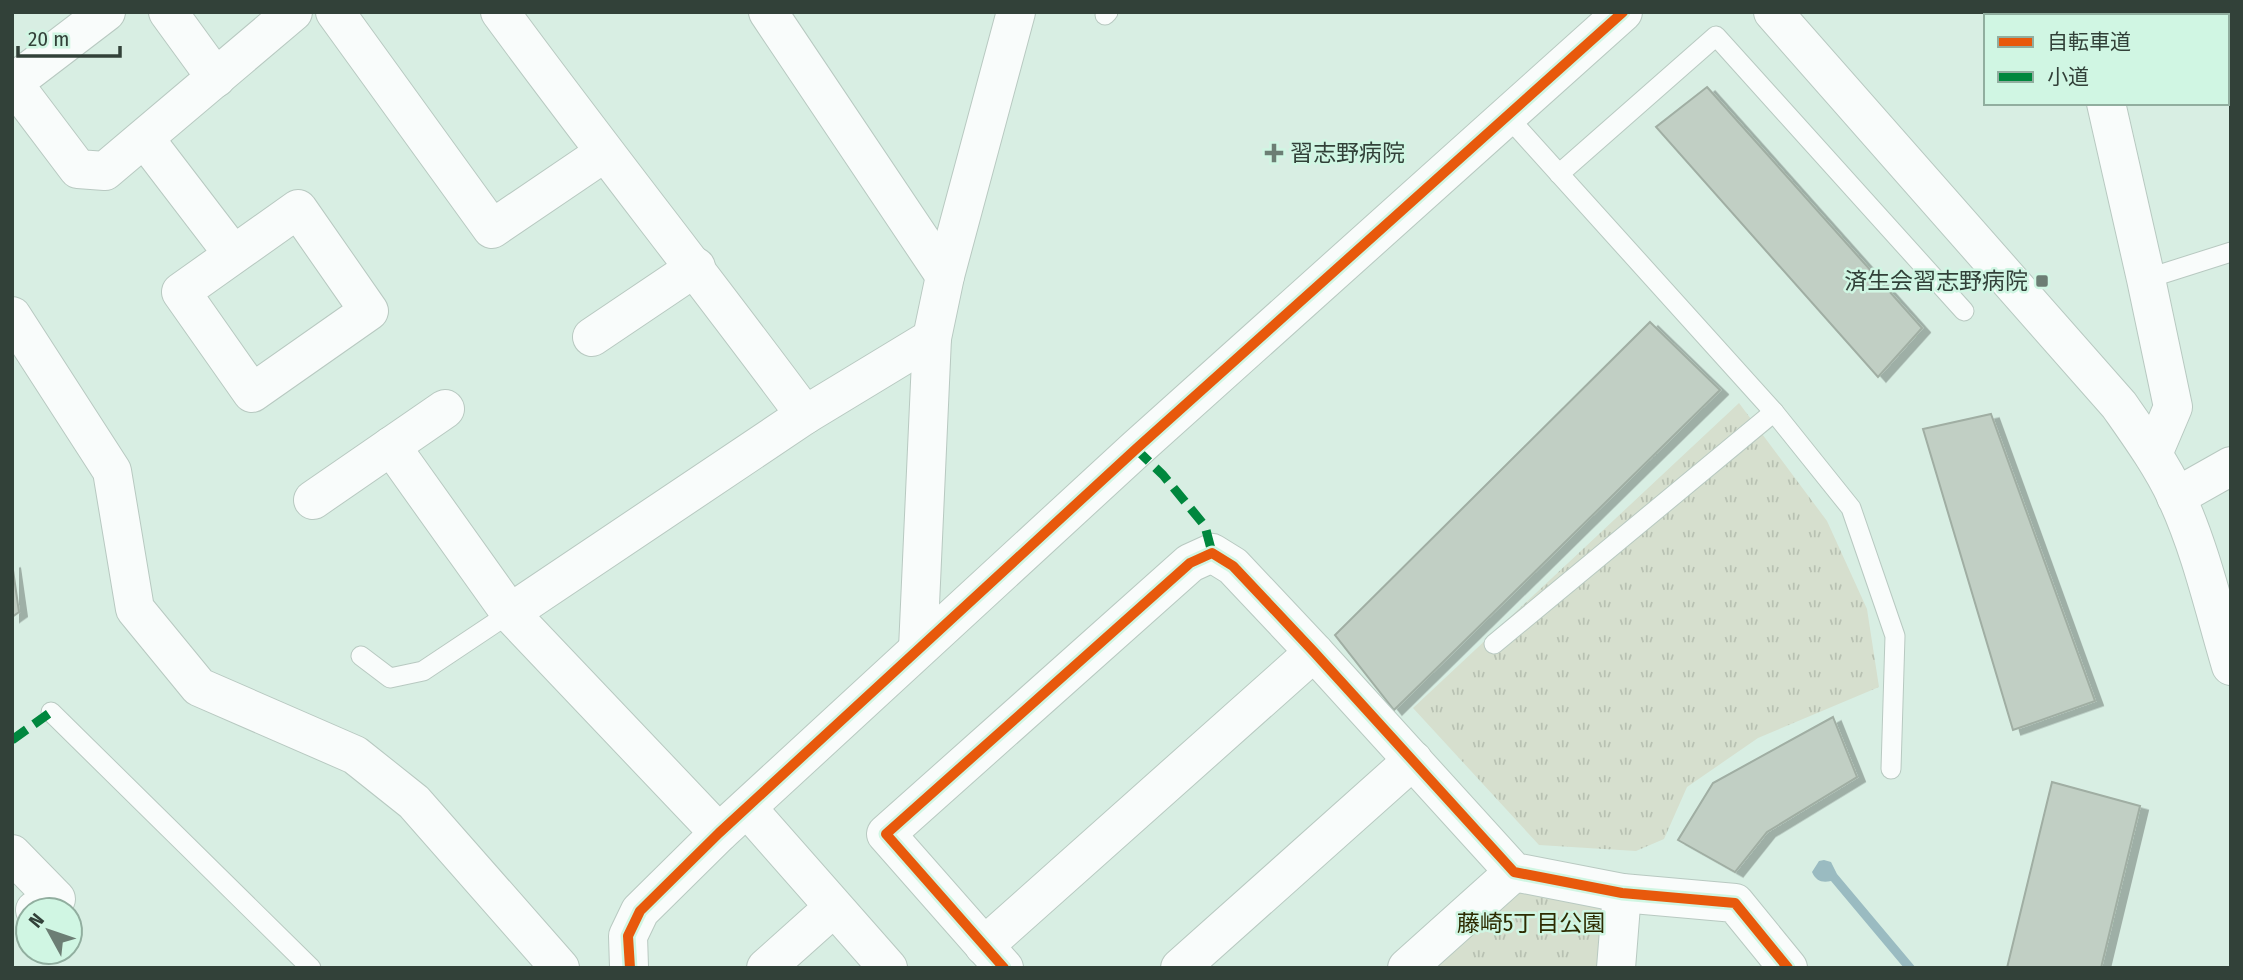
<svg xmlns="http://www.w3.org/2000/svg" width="2243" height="980" viewBox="0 0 2243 980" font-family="'Fira Sans Condensed','Noto Sans JP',sans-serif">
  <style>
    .grass { fill: url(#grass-tufts) }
    .water { fill: #9abbc1 }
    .building { fill: #c1cfc4; stroke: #a0aea3; stroke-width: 2; filter: url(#shadow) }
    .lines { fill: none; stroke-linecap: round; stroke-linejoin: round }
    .service-casing { stroke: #b8c9c1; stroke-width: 21 }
    .minor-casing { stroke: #b8c9c1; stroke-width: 40 }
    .tertiary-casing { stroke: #b8c9c1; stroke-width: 40 }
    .service { stroke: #f9fcfb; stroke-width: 19 }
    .minor { stroke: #f9fcfb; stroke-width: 38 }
    .tertiary { stroke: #f9fcfb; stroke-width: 38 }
    .quiet { stroke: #00873e; stroke-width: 9; stroke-dasharray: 18 9; stroke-linecap: butt }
    .cycleway-casing { stroke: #d0f6e3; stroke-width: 15 }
    .cycleway { stroke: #e8590c; stroke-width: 10 }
    .poi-dot { fill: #6c7e74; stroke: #d0f6e3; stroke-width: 2.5 }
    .labels { text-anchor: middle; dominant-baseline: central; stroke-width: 5; stroke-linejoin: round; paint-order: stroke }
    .poi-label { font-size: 23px; fill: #324139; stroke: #d0f6e3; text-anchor: start }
    .park-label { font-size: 23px; fill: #2d2b01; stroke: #d0f6e3 }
  </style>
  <defs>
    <pattern id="grass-tufts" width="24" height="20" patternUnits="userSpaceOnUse" patternTransform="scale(1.75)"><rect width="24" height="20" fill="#d6dfce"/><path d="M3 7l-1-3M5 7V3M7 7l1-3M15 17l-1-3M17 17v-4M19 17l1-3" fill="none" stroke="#b8c1b2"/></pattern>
    <filter id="shadow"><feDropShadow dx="8" dy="4.5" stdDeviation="0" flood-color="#0004"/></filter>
  </defs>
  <rect width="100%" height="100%" fill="#d8eee3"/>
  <g class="grass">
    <path d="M1739 403 1827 521 1867 609 1879 687 1758 738 1687 787 1664 839 1636 851 1539 845 1413 708Z"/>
    <path d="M1514 872 1614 900 1607 968H1417Z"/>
  </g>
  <path class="water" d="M1824 860 1831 862 1837 874 1916 968H1904L1831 881C1822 883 1816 881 1812 872L1819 861Z"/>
  <g class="building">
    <path d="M1707 87 1922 328 1878 377 1656 127Z"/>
    <path d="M1650 322 1720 390 1394 710 1335 635Z"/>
    <path d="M1991 414 2095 701 2013 730 1923 429Z"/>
    <path d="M12 563 19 612 12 617Z"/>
    <path d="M1833 717 1857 777 1767 832 1735 872 1678 840 1713 783Z"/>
    <path d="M2052 782 2140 806 2101 968H2007Z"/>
  </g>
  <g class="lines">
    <g class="service-casing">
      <g id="service">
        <path d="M1105 15 1108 12"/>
        <path d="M1507 116 1774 412 1851 508 1895 636 1891 769"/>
        <path d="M1559 174 1716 36 1964 311"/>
        <path d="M2146 279 2231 252"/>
        <path d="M1494 644 1774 412"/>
        <path d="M361 656 390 678 423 671 510 613"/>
        <path d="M51 712 311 968"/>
      </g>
    </g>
    <g class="minor-casing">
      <g id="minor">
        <path d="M106 12 13 83 78 169 105 171 293 12"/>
        <path d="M168 12 216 78"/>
        <path d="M335 12 492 229 604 153"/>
        <path d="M500 12C600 148 705 280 805 415"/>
        <path d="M768 12 945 276"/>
        <path d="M2085 12 2086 16"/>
        <path d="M2106 103 2146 279 2173 407 2153 454"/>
        <path d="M145 139 233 254"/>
        <path d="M298 209 369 311 252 393 181 292Z"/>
        <path d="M12 316 112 471 135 609 199 687 355 755 414 802 560 968"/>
        <path d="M592 337 696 267"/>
        <path d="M391 446 510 613 719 833"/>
        <path d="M2176 497 2231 466"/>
        <path d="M313 500 445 409"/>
        <path d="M510 613 805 415 932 338"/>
        <path d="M918 649 932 338 945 276 1016 12"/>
        <path d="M747 808 888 968"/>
        <path d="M12 854 56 899 35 910"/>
        <path d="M984 946 1314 652"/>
        <path d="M766 968 833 908"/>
        <path d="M1004 968 886 834 1190 563 1212 553 1233 566 1314 652 1514 872 1622 893 1735 903 1788 968"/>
        <path d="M1180 968 1413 760"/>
        <path d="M1407 968 1514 872"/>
        <path d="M1616 968 1622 893"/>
      </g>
    </g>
    <g class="tertiary-casing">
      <g id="tertiary">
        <path d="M1773 12 2119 405C2140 435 2161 464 2176 496 2201 550 2214 609 2231 666"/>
        <path d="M629 967 628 936 640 911 719 833 1136 449 1623 12"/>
      </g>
    </g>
    <use href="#service" class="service"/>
    <use href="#minor" class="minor"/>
    <use href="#tertiary" class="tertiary"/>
    <g class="quiet">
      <path d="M1136 449 1163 475 1205 526 1212 553"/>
      <path d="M12 740 51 712"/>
    </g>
    <g class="cycleway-casing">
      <g id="cycleway">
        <path d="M630 968 628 936 640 911 719 833 1136 449 1623 12"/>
        <path d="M1004 968 886 834 1190 563 1212 553 1233 566 1314 652 1514 872 1622 893 1735 903 1788 968"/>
      </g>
    </g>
    <use href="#cycleway" class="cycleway"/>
  </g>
  <g class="poi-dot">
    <path d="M1270.5 142.5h7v7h7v7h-7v7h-7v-7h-7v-7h7z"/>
    <rect x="2035" y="274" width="14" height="14" rx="3.5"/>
  </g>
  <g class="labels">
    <g class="poi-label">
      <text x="1290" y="153">習志野病院</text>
      <text x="2028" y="281" text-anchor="end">済生会習志野病院</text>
    </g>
    <g class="park-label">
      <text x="1531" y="923">藤崎5丁目公園</text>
    </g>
  </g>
  <rect width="2243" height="980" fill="none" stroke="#324139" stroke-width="28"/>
  <rect x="1984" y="14" width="245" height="91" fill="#d0f6e3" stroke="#91ae9f" stroke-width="2"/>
  <rect x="1998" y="37" width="35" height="10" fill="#e8590c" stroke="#91ae9f" stroke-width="2"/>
  <text x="2047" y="49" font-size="21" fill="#324139">自転車道</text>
  <rect x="1998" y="72" width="35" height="10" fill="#00873e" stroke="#91ae9f" stroke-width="2"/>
  <text x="2047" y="84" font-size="21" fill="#324139">小道</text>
  <g transform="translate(49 931) rotate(310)"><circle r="33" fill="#d0f6e3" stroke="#91ae9f" stroke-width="2"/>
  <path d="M0-5L12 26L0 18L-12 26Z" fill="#6c7e74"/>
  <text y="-10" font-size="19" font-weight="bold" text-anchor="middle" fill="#324139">N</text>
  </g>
  <path d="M18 46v10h102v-10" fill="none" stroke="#324139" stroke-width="3.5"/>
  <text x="28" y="46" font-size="21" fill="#324139" stroke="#d0f6e3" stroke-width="5" paint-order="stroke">20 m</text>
</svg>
